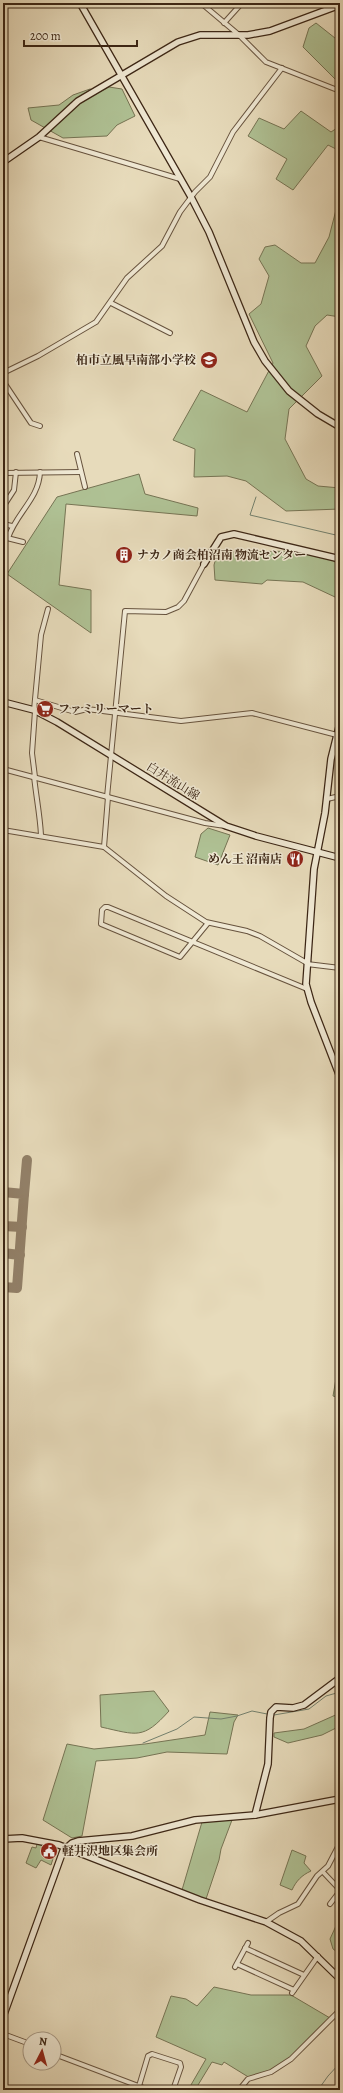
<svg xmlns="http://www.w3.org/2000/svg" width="343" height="2093" viewBox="0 0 343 2093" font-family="Alegreya,'Noto Serif JP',serif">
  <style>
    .green { fill: #afc194; stroke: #767454 }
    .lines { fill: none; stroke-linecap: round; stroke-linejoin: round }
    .stream { stroke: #73806e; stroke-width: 1 }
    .taxiway { stroke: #928068; stroke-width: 10 }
    .street-casing { stroke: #67533e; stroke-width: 6 }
    .secondary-casing { stroke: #3c2615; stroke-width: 8 }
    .street { stroke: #efe8d3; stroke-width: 4 }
    .secondary { stroke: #efe8d3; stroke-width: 5.5 }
    .labels { text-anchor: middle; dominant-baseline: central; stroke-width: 3; stroke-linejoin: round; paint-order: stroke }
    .poi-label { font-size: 12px; font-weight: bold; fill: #3c2615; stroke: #efe8d3; text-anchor: start }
    .street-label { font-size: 12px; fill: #3c2615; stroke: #efe8d3 }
  </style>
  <rect width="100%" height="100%" fill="#e7dbbb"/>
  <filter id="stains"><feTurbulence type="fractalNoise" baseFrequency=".005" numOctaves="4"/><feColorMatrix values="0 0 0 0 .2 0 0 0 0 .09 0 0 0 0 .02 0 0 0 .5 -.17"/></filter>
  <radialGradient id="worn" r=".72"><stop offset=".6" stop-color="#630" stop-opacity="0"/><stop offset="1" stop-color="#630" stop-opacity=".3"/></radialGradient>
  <g class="green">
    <path d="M316 23 340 42V75L337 81 303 47 309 28Z"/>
    <path d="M109 87 122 89 135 116 117 125 107 136 63 138 31 120 28 108 59 105 73 95 90 89 99 92Z"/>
    <path d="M301 111 331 132 340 126V151L328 145 293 190 276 179 287 159 248 136 259 118 284 129Z"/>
    <path d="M337 206H340V317L327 315 315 326 306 346 322 376 289 409 285 439 306 479 318 486 340 488V509L286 511 246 481 227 476 194 477 195 449 173 440 201 390 247 412 273 363 249 314 261 304 269 276 259 259 265 247 275 245 301 263H315L329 237Z"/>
    <path d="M139 474 145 494 198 508 197 516 66 504 59 585 91 590V633L7 574 57 497Z"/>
    <path d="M302 551 324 552 340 567V598L335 597 303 582 267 580 262 584 215 580 214 565 217 554 229 552Z"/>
    <path d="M208 828 230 835 218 865 195 857 201 834Z"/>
    <path d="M340 1356V1398L333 1396Z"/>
    <path d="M154 1691 169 1711C143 1740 137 1735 101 1727L100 1695Z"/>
    <path d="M210 1712 238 1715 234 1722 227 1754 167 1752 137 1758 96 1761 82 1836 72 1838 43 1820 67 1744 94 1749 145 1744 205 1735Z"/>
    <path d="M340 1713V1726L322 1735 288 1743 274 1737V1733L304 1729Z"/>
    <path d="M232 1820 221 1849 219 1860 206 1899 182 1890 202 1822Z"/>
    <path d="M37 1844 56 1849 51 1865 41 1860 36 1868 26 1863 32 1847 36 1848Z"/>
    <path d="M292 1850 306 1856 304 1863 311 1871C302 1875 296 1881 292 1890L280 1885Z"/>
    <path d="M340 1917V1954L333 1949 330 1939Z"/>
    <path d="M214 1987 251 1995H291L330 2018 285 2062 270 2071 250 2078 224 2062 222 2065 212 2062 195 2090H188L206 2059 156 2037 171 1996 186 1999 197 2006Z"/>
  </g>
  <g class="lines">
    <g class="stream">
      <path d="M256 497 250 515 340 536"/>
      <path d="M274 1715 309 1709 326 1696 340 1692"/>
      <path d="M143 1743 177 1729 194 1717 221 1719 237 1716 252 1711 267 1714"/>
      <path d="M318 2090 328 2076 340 2063"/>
    </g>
    <g class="taxiway">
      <path d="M3 1192 24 1194 17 1288 3 1287"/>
      <path d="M24 1194 27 1160"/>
      <path d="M3 1226 22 1227"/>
      <path d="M3 1253 20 1255"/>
    </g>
    <g class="street-casing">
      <g id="street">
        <path d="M201 3 239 35 266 62 340 91"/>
        <path d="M224 23 242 3"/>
        <path d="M39 137 180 179"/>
        <path d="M111 303 170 333"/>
        <path d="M3 373 38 356 96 322 127 278 162 246 180 212 195 192 210 177 233 132 282 68"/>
        <path d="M3 381 31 423 40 426"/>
        <path d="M77 454 85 487"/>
        <path d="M3 473 81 472"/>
        <path d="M3 507 14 490 16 472"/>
        <path d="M3 524 12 526"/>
        <path d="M3 537 23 542"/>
        <path d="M8 538C16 513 39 499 40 472"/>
        <path d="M35 700 75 712 87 709 181 721 252 713 337 735"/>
        <path d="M34 710 41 635 48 609"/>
        <path d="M3 769 205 823 225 826"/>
        <path d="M34 776C36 796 40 815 41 835"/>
        <path d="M35 777 32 753 35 711"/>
        <path d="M107 797 125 611 166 612 178 607 184 601 204 564"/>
        <path d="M108 797 104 847 166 896 206 922 247 931 260 936 307 963"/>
        <path d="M327 799 340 796"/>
        <path d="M3 830 104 847"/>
        <path d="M208 923 180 957 101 924 102 910 105 907H108L307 989"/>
        <path d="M307 964 340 968"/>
        <path d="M323 1872 340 1890"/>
        <path d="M330 1904 340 1891"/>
        <path d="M266 1922 279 1913 298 1904 317 1876 328 1866 340 1843"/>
        <path d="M245 1948 304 1975"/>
        <path d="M237 1964 294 1990"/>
        <path d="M235 1967 248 1943"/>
        <path d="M292 1993 318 1956"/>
        <path d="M337 2014 340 2019"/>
        <path d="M3 2034 30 2044"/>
        <path d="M54 2054 149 2090"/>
        <path d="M139 2086 148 2056 152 2054 180 2063 181 2067 173 2090"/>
        <path d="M239 2090 248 2079 271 2072 291 2059 340 2010"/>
      </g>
    </g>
    <g class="secondary-casing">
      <g id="secondary">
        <path d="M80 3 191 197 209 232 254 342 265 361 289 391 318 414 340 427"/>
        <path d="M3 162 39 137 78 101 178 42 200 35H248L270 31 340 5"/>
        <path d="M204 564 221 537 234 534 340 559"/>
        <path d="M3 702 34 710 57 722 226 826 256 836 340 858"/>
        <path d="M340 723 331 759 325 813 314 869 306 984 311 1002 340 1077"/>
        <path d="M255 1815 268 1764 270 1718 271 1712 276 1707 293 1708 304 1705 340 1678"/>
        <path d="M3 1839 22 1838 59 1845 200 1900 266 1922 301 1941 340 1979"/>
        <path d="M3 2017 63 1851 72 1843 78 1841 132 1836 195 1820 255 1815 340 1799"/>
      </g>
    </g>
    <use href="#street" class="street"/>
    <use href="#secondary" class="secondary"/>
  </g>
  <defs>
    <g id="school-disc" transform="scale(0.9)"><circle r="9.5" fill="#8f2418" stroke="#efe8d3"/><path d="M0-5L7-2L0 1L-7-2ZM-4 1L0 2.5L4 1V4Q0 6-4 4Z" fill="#fff"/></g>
    <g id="building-disc" transform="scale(0.9)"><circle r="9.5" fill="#8f2418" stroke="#efe8d3"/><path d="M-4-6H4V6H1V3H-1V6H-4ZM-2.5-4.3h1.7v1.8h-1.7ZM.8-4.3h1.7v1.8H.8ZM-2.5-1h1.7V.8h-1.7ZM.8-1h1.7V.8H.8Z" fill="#fff"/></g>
    <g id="supermarket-disc" transform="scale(0.9)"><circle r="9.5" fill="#8f2418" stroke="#efe8d3"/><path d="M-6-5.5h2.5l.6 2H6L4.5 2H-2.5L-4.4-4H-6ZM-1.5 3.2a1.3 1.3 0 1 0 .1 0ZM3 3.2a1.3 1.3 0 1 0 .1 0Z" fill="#fff"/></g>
    <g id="restaurant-disc" transform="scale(0.9)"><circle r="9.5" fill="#8f2418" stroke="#efe8d3"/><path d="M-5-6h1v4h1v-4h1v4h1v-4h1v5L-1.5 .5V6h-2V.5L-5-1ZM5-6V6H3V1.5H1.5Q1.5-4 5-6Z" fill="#fff"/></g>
    <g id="civic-disc" transform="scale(0.9)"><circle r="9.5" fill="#8f2418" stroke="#efe8d3"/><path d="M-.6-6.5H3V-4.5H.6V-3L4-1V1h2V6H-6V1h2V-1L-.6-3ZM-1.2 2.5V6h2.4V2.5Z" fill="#fff"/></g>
  </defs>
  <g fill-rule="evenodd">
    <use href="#school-disc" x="209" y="360"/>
    <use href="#building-disc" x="124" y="555"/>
    <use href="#supermarket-disc" x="45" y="709"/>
    <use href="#restaurant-disc" x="295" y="859"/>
    <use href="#civic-disc" x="49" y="1851"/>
  </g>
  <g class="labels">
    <g class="poi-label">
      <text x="196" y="360" text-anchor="end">柏市立風早南部小学校</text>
      <text x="137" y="555">ナカノ商会柏沼南 物流センター</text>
      <text x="58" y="709">ファミリーマート</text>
      <text x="282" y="859" text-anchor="end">めん王 沼南店</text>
      <text x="62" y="1851">軽井沢地区集会所</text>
    </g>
    <g class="street-label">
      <text transform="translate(173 781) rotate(32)">白井流山線</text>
    </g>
  </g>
  <rect width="343" height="2093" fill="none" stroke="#e7dbbb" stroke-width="16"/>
  <rect x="4" y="4" width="335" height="2085" fill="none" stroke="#3c2615" stroke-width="2"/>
  <rect x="8" y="8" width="327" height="2077" fill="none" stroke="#3c2615"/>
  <g transform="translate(42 2051) rotate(6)"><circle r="19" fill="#efe8d3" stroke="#a79a87"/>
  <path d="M0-3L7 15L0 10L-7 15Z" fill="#8f2418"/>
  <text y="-6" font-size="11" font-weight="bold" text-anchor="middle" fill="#3c2615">N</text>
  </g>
  <path d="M24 40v6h113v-6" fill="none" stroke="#3c2615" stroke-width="2"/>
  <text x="30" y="40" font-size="12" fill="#3c2615" stroke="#efe8d3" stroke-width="3" paint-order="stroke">200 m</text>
  <rect width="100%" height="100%" filter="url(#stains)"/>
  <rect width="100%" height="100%" fill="url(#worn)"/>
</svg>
